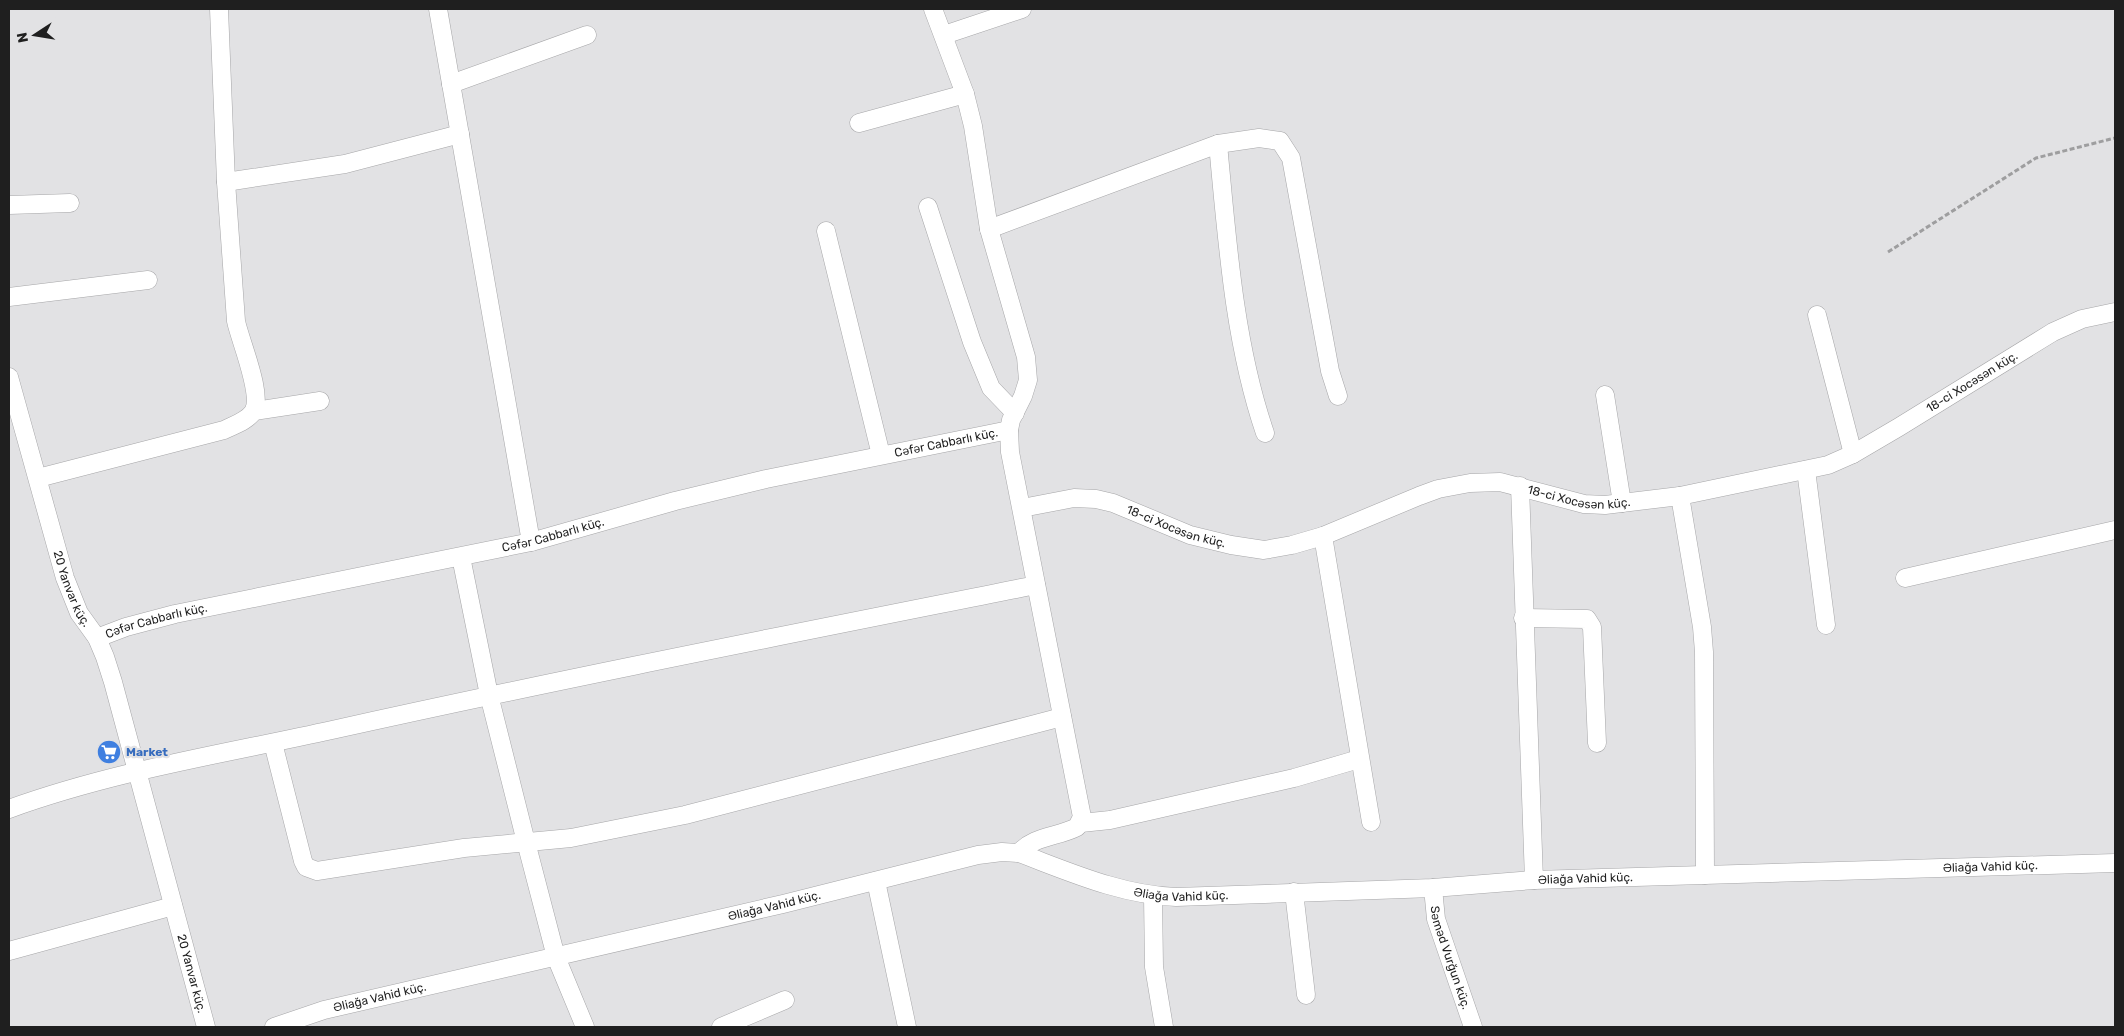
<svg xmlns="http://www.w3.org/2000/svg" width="2124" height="1036" viewBox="0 0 2124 1036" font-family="Rubik,sans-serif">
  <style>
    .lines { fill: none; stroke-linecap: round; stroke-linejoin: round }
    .minor-casing { stroke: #a6a6a8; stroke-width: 19 }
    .path { stroke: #9e9e9f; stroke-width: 3; stroke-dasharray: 5 2.5; stroke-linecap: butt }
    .minor { stroke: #fff; stroke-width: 18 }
    .labels { text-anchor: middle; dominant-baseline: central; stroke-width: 4.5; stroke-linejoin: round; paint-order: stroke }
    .street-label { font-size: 12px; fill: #1f1f1f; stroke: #e2e2e4 }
    .shop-label { font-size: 12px; font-weight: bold; fill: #366cbe; stroke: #e2e2e4; text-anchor: start }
  </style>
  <rect width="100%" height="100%" fill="#e2e2e4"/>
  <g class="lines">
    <g class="minor-casing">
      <g id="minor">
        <path d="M438 9 531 542"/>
        <path d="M933 9 965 94 973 126 989 229 1026 357 1028 380 1023 396 1011 420 1009 430 1010 452 1082 817 1077 827C1058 837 1033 836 1019 853"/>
        <path d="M944 35 1022 9"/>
        <path d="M451 84 587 35"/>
        <path d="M859 123 965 94"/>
        <path d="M1218 144C1227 239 1234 343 1265 433"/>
        <path d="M226 182 345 164 460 134"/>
        <path d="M9 205 70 203"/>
        <path d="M928 207 972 342 991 388 1015 413"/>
        <path d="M989 229 1218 144 1259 138 1280 141 1291 158 1330 371 1338 396"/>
        <path d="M826 231 881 455"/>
        <path d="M9 297 148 280"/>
        <path d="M1817 315 1853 454"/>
        <path id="s1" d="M9 377 65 578 79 613 97 638 105 657 113 682 206 1027"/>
        <path d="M1605 395 1622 503"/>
        <path d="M254 411 320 401"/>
        <path d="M1806 470 1826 625"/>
        <path d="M38 478 224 430C234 425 247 421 253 412 264 396 240 341 236 321L226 182 219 9"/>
        <path d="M1520 486 1534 880"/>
        <path d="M1680 496 1702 627 1704 652 1705 875"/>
        <path id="s2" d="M1022 508 1074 498 1096 499 1113 503 1190 535 1231 545 1264 550 1292 545 1323 536 1419 496 1438 489 1470 483 1500 482 1584 504 1605 505 1680 496 1828 465 1853 454 1899 427 2053 332 2082 319 2115 312"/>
        <path d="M1323 536 1371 822"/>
        <path d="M461 557 489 695 526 842 556 957 585 1027"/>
        <path d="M1905 578 2115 530"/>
        <path d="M1523 618 1587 619 1592 627 1597 743"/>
        <path id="s3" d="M97 638 126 627 175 614 531 542 675 501 766 479 1009 430"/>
        <path d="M273 743 303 861 306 867 317 871 464 848 571 838 685 815 1062 717"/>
        <path d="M9 809C114 771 223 754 332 730 566 678 801 632 1036 585"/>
        <path d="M1081 823 1110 820 1294 778 1359 759"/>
        <path d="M876 881 907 1027"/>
        <path id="s4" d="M1433 888 1436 919 1473 1027"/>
        <path d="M1294 892 1306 995"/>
        <path d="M1153 896 1154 967 1164 1027"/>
        <path d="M9 951 173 906"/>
        <path id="s5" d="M274 1027 324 1010 783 904 978 855 1002 852 1019 853C1070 872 1121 895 1176 897L1433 888 1534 880 2115 863"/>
        <path d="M721 1027 785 1000"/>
      </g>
    </g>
    <path class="path" d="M1888 252 2036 158 2115 138"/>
    <use href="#minor" class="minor"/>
  </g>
  <defs>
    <g id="supermarket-disc" transform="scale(1.25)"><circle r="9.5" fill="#3f7fe0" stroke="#e2e2e4"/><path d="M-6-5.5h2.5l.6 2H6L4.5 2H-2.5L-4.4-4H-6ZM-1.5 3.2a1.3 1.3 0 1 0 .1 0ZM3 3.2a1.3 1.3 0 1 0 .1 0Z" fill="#fff"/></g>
  </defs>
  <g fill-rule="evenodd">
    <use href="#supermarket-disc" x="109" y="752"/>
  </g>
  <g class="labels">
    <g class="street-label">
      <text stroke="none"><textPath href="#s2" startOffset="1000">18-ci Xocəsən küç.</textPath></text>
      <text stroke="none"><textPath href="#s3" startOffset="872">Cəfər Cabbarlı küç.</textPath></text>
      <text stroke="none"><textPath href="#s2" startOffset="580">18-ci Xocəsən küç.</textPath></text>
      <text stroke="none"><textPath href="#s2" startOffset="160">18-ci Xocəsən küç.</textPath></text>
      <text stroke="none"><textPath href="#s3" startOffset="468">Cəfər Cabbarlı küç.</textPath></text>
      <text stroke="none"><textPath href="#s1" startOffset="221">20 Yanvar küç.</textPath></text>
      <text stroke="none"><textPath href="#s3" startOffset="62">Cəfər Cabbarlı küç.</textPath></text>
      <text stroke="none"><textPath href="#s5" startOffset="1745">Əliağa Vahid küç.</textPath></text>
      <text stroke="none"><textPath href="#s5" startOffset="1340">Əliağa Vahid küç.</textPath></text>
      <text stroke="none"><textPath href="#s5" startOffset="935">Əliağa Vahid küç.</textPath></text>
      <text stroke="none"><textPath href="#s5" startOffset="515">Əliağa Vahid küç.</textPath></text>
      <text stroke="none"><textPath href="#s4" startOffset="72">Səməd Vurğun küç.</textPath></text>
      <text stroke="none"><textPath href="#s1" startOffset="626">20 Yanvar küç.</textPath></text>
      <text stroke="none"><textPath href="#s5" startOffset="110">Əliağa Vahid küç.</textPath></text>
    </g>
    <g class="shop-label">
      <text x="126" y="752">Market</text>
    </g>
  </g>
  <rect width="2124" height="1036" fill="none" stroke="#1f1f1f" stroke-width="20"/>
  <g transform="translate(35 35) rotate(258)" stroke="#e2e2e4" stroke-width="4" paint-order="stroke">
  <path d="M0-4L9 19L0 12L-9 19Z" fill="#1f1f1f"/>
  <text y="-8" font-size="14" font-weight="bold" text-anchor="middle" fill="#1f1f1f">N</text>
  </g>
</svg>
